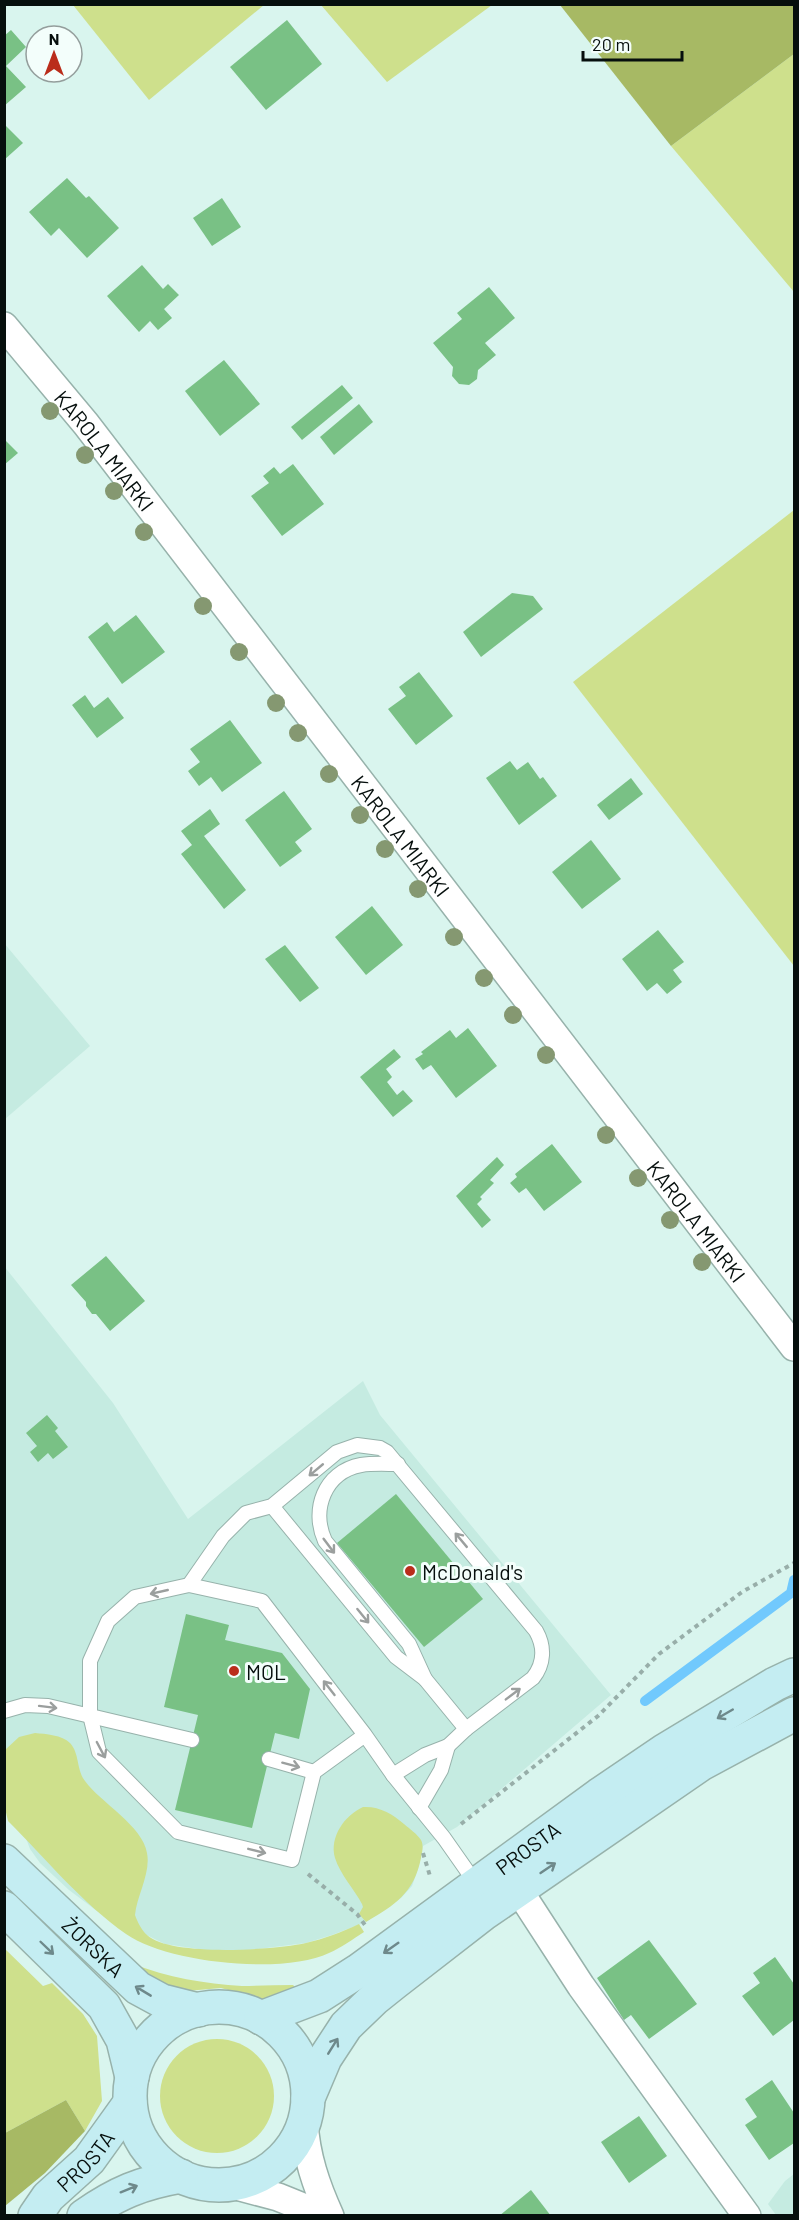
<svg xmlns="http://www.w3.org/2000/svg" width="799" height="2220" viewBox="0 0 799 2220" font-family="Barlow,sans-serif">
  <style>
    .built { fill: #c5ebe1 }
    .green { fill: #cee08c }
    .forest { fill: #a7b964 }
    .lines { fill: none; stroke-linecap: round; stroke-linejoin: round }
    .stream { stroke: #71c9fd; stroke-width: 10 }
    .building { fill: #79c185 }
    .lane-casing { stroke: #97b2ab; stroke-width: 16 }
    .street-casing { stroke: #97b2ab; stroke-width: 30 }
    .secondary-casing { stroke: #97b2ab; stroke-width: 36 }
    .path { stroke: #98aea9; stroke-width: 4; stroke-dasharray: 4.5 4.5; stroke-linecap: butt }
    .lane { stroke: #fff; stroke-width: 14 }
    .street { stroke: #fff; stroke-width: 27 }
    .secondary { stroke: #c4edf2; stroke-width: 33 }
    .tree { fill: #859871 }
    .oneway { stroke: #9b9f9e }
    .oneway2 { stroke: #6e898b }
    .poi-dot { fill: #ba2d1b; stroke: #f3fefb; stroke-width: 2 }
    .labels { text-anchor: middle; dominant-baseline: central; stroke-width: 6; stroke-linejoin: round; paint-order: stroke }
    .street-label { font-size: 21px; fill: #060f0d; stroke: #f3fefb }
    .poi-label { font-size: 21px; fill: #060f0d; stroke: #f3fefb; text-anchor: start }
  </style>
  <rect width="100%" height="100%" fill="#d9f5ee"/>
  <g class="built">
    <path d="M4 943 90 1046 5 1119H4Z"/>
    <path d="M4 1266 113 1403 188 1519 363 1381 380 1415 611 1695 457 1827 423 1846 418 1869 412 1886 401 1898 366 1922 332 1935 306 1943 249 1950H205L165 1944 97 1911 69 1890 40 1863 30 1849 8 1790 4 1775Z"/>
    <path d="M794 2174V2215H776L768 2204 785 2181Z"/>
  </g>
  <g class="green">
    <path d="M73 5H264L149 100Z"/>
    <path d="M321 5H492L387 82Z"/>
    <path d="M794 54V292L671 146Z"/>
    <path d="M794 510V966L573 682Z"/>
    <path d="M35 1733C46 1734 62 1735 70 1743 80 1754 76 1769 85 1781 100 1802 143 1826 147 1853 151 1873 137 1895 135 1915 137 1921 142 1931 147 1935 170 1957 275 1950 306 1943 324 1939 342 1932 359 1924L364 1932C353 1939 341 1948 329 1953 284 1975 167 1963 126 1934 83 1904 45 1858 8 1821L5 1808V1750L19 1737Z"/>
    <path d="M363 1807C379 1806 393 1814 404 1824 410 1829 417 1834 421 1840 424 1845 422 1853 421 1858 414 1893 395 1905 366 1922L359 1914 363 1907 362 1904C354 1889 340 1874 335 1858 329 1837 345 1815 363 1807Z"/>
    <path d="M4 1948 43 1986 52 1983 83 2014 97 2036 102 2101 85 2131 66 2100 5 2133Z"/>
    <path d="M133 1964C167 1977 205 1984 242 1986 259 1986 276 1985 293 1985L300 1992 264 2000 221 1988 175 1992 154 1984Z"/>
    <circle cx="217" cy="2096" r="57"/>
  </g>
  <g class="forest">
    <path d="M560 5H794V54L671 146Z"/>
    <path d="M66 2100 85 2131 45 2173 5 2206V2133Z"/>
  </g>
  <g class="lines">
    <path class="stream" d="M645 1701 791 1593 794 1580"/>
  </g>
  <g class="building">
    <path d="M287 20 322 64 266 110 230 67Z"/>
    <path d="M11 30 26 47 6 66 26 87 4 106V36Z"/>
    <path d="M4 124 23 143 4 160Z"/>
    <path d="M67 178 86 198 89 196 119 228 87 258 59 228 51 236 29 212Z"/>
    <path d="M222 198 241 227 212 246 193 218Z"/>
    <path d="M142 265 163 289 168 284 179 295 164 309 172 318 158 330 150 321 139 332 107 296Z"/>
    <path d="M489 287 515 318 485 343 496 355 478 370 477 379 469 385 459 384 452 376 453 367 433 343 462 319 457 313Z"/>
    <path d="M224 360 260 404 220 436 185 391Z"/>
    <path d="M342 385 353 398 302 440 291 427Z"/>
    <path d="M359 404 373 422 334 455 320 437Z"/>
    <path d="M4 439 18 453 4 465Z"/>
    <path d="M293 464 324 504 282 536 251 496 269 483 263 476 274 467 280 474Z"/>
    <path d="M512 593 533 596 543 609 481 657 463 632Z"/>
    <path d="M136 615 165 652 122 684 88 637 107 622 114 632Z"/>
    <path d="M419 672 453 716 416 745 388 709 406 696 399 687Z"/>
    <path d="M85 695 94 708 108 697 124 718 97 738 72 705Z"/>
    <path d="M230 720 262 763 222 792 211 777 199 786 188 771 200 762 190 749Z"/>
    <path d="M510 761 517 770 528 762 540 779 543 777 557 796 519 825 486 778Z"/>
    <path d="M631 778 643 794 609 820 597 805Z"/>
    <path d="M284 791 312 829 295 842 302 851 280 867 245 820Z"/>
    <path d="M210 809 220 824 204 836 246 890 224 909 181 854 192 845 181 831Z"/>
    <path d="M591 840 621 879 582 909 552 872Z"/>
    <path d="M372 906 403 945 366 975 335 937Z"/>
    <path d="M658 930 684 962 673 970 682 982 667 994 657 983 647 991 622 959Z"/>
    <path d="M285 945 319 988 300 1002 265 959Z"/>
    <path d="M468 1028 497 1066 456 1098 431 1065 423 1070 415 1059 423 1054 421 1052 450 1030 456 1038Z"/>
    <path d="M394 1049 401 1057 386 1069 392 1077 387 1082 397 1095 403 1090 413 1101 393 1117 360 1077Z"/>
    <path d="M552 1144 582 1182 544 1211 526 1188 519 1193 510 1183 517 1177 515 1174Z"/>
    <path d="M497 1157 504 1165 490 1180 494 1183 480 1197 482 1199 477 1204 491 1220 482 1228 456 1196Z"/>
    <path d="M106 1256 145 1301 110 1331 96 1314H92L86 1306V1302L71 1285Z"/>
    <path d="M47 1415 58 1428 55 1431 68 1447 53 1459 48 1453 38 1462 30 1452 37 1446 26 1433Z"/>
    <path d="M396 1494 483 1599 424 1647 337 1543Z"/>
    <path d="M186 1614 229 1625 225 1640 282 1653 310 1689 299 1739 275 1733 252 1828 175 1810 198 1715 164 1707Z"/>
    <path d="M649 1940 697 2004 649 2039 631 2015 624 2020 597 1978Z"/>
    <path d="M775 1957 794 1984V2020L773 2036 742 1996 760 1983 753 1973Z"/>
    <path d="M772 2080 794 2113V2143L769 2160 745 2125 757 2117 745 2099Z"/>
    <path d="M639 2116 667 2156 629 2183 601 2142Z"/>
    <path d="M531 2190 551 2216H499Z"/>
  </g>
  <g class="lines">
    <g class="lane-casing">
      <g id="lane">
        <path d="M398 1464C386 1464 373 1463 361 1465 324 1472 311 1510 325 1541L409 1644 425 1679"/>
        <path d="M272 1506 396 1657 425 1679 466 1729"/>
        <path d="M189 1585 223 1536 246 1513 272 1506 337 1452 357 1445 380 1448 387 1452 536 1631C545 1647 544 1664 533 1678L466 1729 448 1746 425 1755 393 1775"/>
        <path d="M4 1711 25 1705 48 1706 192 1740"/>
        <path d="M365 1735 314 1772 292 1860 178 1832 99 1752 90 1715V1661L108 1621 135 1597 189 1585 262 1601 365 1735 393 1775 444 1838 477 1885"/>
        <path d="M269 1759 314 1772"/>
        <path d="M419 1808 441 1770 448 1746"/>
      </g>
    </g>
    <g class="street-casing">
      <g id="street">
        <path id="s1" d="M4 326 86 424 794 1347"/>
        <path d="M518 1889 581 1986 747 2216"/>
        <path d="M304 2122C306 2156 316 2185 330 2216"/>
        <path d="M229 2184 278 2197 325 2216"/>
      </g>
    </g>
    <g class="secondary-casing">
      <g id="secondary">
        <path id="s2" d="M4 1861 138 1988 162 2001 198 2010"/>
        <path d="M4 1908 104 2006 123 2040 132 2077"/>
        <circle cx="219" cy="2096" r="89"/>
        <path id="s3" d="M261 2018 319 1996 358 1971 599 1795 664 1751 775 1684 794 1675"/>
        <path d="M308 2098 325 2058 346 2026 374 1999 394 1983 483 1914 701 1764 794 1714"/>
        <path id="s4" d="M35 2216 48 2197 89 2160 130 2103"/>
        <path d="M84 2216C117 2193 141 2183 181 2176"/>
      </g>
    </g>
    <g class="path">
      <path d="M461 1824 598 1716 659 1654 742 1592 794 1563"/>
      <path d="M423 1853 430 1876"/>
      <path d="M308 1874 357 1914 365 1925"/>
    </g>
    <use href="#lane" class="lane"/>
    <use href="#street" class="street"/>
    <use href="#secondary" class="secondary"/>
  </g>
  <g class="tree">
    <circle cx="50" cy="411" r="9"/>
    <circle cx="85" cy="455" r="9"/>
    <circle cx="114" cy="491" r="9"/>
    <circle cx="144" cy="532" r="9"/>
    <circle cx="203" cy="606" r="9"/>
    <circle cx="239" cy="652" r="9"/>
    <circle cx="276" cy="703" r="9"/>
    <circle cx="298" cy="733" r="9"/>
    <circle cx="329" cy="774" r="9"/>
    <circle cx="360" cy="815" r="9"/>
    <circle cx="385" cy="849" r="9"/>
    <circle cx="418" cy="889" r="9"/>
    <circle cx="454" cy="937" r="9"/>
    <circle cx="484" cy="978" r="9"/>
    <circle cx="513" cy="1015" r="9"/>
    <circle cx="546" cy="1055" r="9"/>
    <circle cx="606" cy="1135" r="9"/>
    <circle cx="638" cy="1178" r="9"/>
    <circle cx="670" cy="1220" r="9"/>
    <circle cx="702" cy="1262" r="9"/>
  </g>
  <defs><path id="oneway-shaft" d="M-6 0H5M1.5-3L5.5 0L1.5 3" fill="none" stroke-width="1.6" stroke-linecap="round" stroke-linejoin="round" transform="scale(1.5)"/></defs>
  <g class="oneway">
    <use href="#oneway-shaft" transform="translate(316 1470) rotate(140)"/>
    <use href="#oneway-shaft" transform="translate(461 1540) rotate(-130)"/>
    <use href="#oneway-shaft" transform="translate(329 1546) rotate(53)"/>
    <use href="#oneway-shaft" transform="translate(159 1592) rotate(167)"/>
    <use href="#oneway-shaft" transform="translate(363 1616) rotate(51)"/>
    <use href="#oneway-shaft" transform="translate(329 1688) rotate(-128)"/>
    <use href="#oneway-shaft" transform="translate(513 1694) rotate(-37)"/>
    <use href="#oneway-shaft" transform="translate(48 1707) rotate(7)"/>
    <use href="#oneway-shaft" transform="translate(101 1750) rotate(62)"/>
    <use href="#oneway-shaft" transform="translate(291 1765) rotate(15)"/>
    <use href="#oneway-shaft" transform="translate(257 1851) rotate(14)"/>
  </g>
  <g class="oneway2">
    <use href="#oneway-shaft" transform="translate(725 1714) rotate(150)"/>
    <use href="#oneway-shaft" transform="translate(548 1868) rotate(-34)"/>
    <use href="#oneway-shaft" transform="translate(47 1948) rotate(44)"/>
    <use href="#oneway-shaft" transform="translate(391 1948) rotate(145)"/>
    <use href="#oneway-shaft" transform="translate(143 1991) rotate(-149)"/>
    <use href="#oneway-shaft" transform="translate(333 2046) rotate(-58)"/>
    <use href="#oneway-shaft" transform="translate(129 2189) rotate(-22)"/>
  </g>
  <g class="poi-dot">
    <circle cx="410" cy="1571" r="6"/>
    <circle cx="234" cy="1671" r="6"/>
  </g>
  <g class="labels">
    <g class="street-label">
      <text stroke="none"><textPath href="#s1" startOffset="160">KAROLA MIARKI</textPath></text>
      <text stroke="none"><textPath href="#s1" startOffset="646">KAROLA MIARKI</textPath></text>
      <text stroke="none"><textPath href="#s1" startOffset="1132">KAROLA MIARKI</textPath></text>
      <text stroke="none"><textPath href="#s3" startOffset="318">PROSTA</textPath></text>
      <text stroke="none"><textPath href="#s2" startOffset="124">ŻORSKA</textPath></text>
      <text stroke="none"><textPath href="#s4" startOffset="75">PROSTA</textPath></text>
    </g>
    <g class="poi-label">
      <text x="422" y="1571">McDonald's</text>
      <text x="246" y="1671">MOL</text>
    </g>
  </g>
  <rect width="799" height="2220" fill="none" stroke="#060f0d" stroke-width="12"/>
  <g transform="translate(54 54)"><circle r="28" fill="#f3fefb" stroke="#949e9c" stroke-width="1.5"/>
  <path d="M0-4.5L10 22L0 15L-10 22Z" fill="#ba2d1b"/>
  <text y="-9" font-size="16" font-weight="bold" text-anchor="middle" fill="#060f0d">N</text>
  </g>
  <path d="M583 51v9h99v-9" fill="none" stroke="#060f0d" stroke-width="3"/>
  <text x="592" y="51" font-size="18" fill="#060f0d" stroke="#f3fefb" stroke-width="4.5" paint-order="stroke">20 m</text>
</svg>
